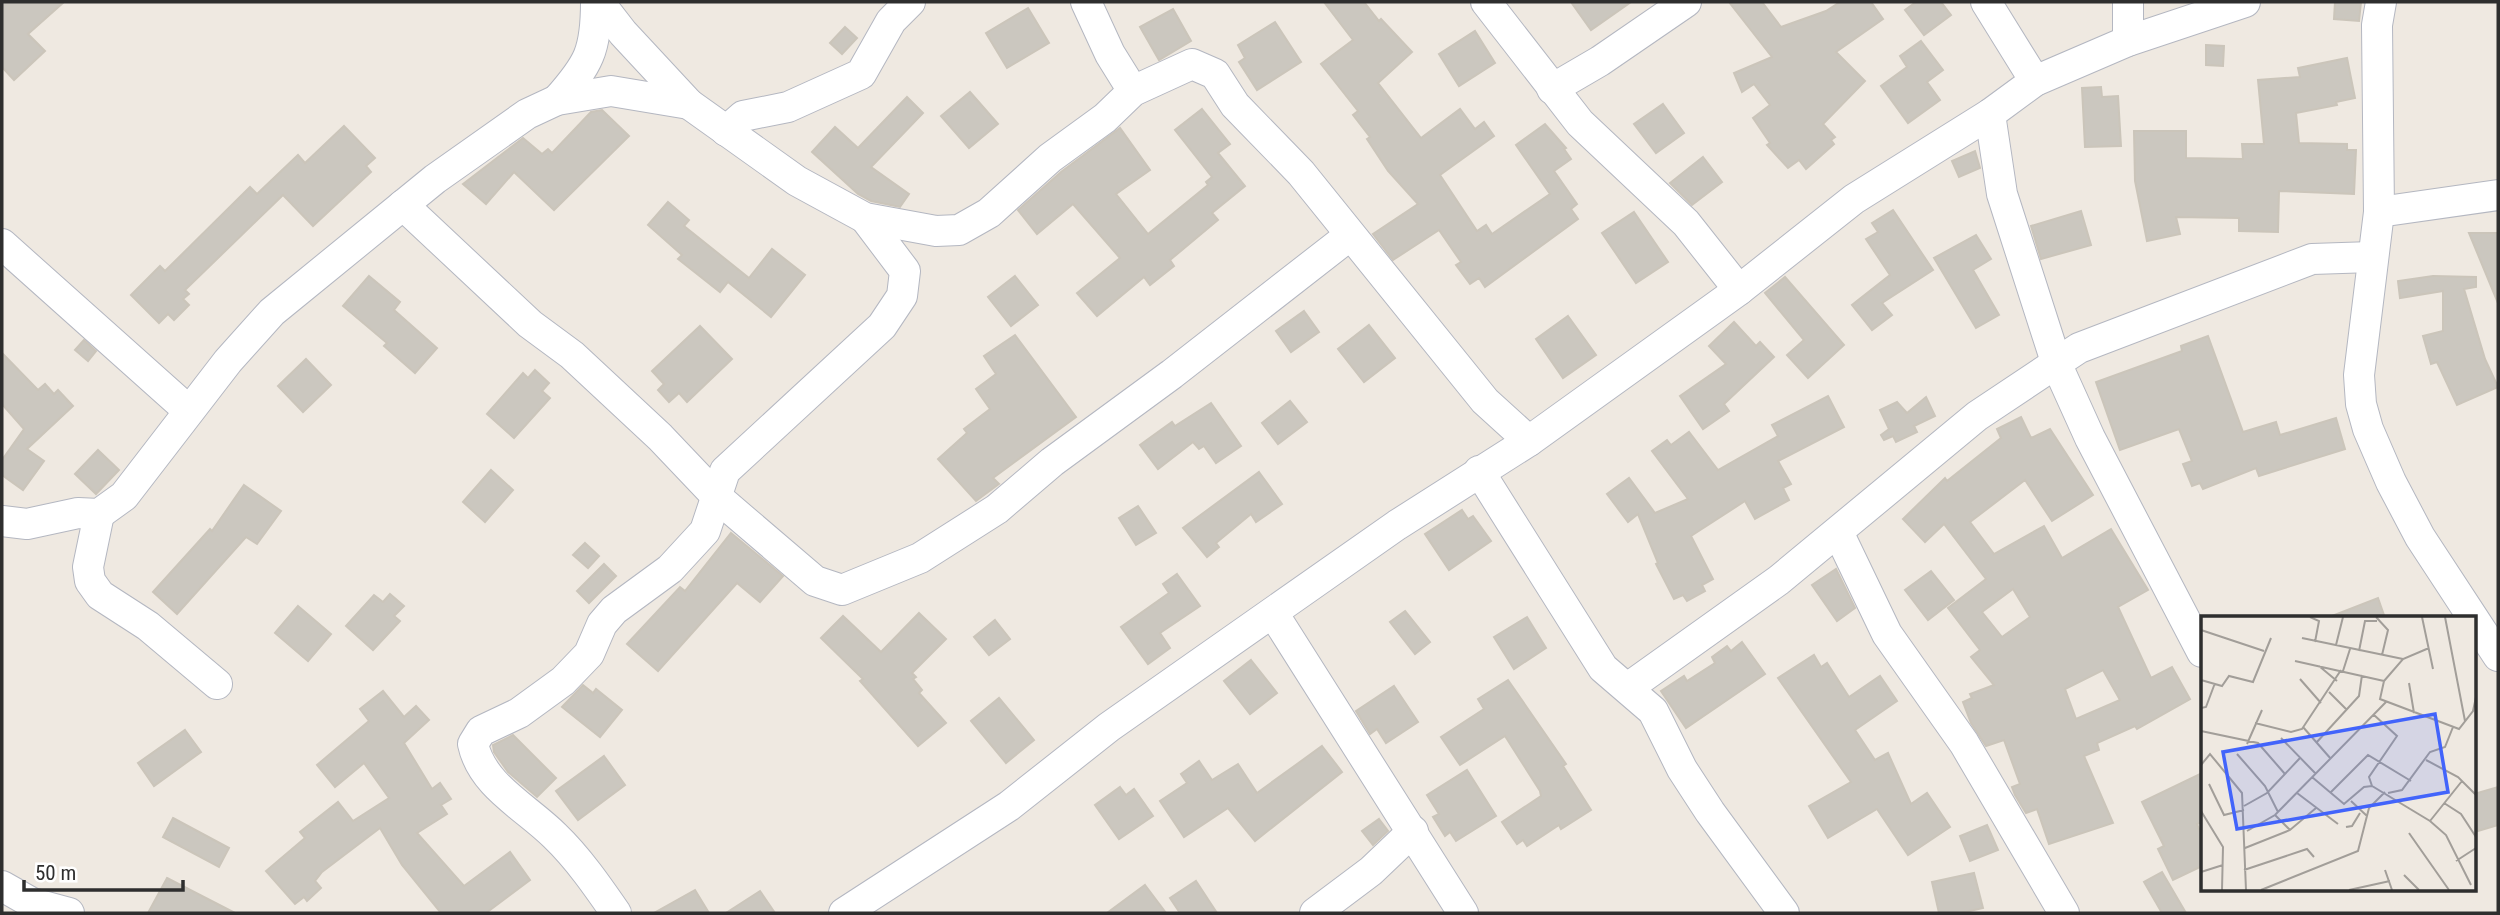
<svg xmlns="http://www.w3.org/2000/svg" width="2500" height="915" viewBox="0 0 2500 915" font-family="'Roboto Condensed',sans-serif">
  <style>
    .building { fill: #cbc7bf; stroke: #cbc5ba; stroke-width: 2; fill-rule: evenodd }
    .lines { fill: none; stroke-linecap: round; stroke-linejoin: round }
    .minor-casing { stroke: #b4b7c1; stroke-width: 32 }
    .minor { stroke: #fff; stroke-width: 30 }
    .inset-road { fill: none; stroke: #a29e99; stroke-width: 2 }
    .view { fill: #4264fb; fill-opacity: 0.15; stroke: #4264fb; stroke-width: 3.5 }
    .inset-edge { fill: none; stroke: #2e2e2e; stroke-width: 3.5 }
  </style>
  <rect width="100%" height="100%" fill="#efe9e1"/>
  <g class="building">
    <path d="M2 2H64L28 34 45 51 14 80 2 67Z"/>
    <path d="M1324 2H1364L1379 21 1381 19 1412 52 1378 83 1421 138 1460 109 1475 129 1484 122 1494 136 1440 175 1477 231 1486 225 1492 234 1550 194 1516 145 1545 124 1566 148 1564 149 1571 159 1554 171 1577 204 1571 209 1578 219 1485 287 1479 278 1470 284 1456 265 1461 262 1439 230 1393 260 1373 234 1418 204 1388 171 1367 139 1370 137 1353 115 1358 111 1321 64 1353 40Z"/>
    <path d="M1571 2H1631L1591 30Z"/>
    <path d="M1729 2H1762L1781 27 1826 11 1840 2H1871L1883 19 1836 52 1865 81 1823 124 1835 137 1831 140 1834 144 1806 169 1799 160 1788 168 1767 145 1770 143 1753 118 1770 105 1754 84 1742 92 1734 73 1772 57Z"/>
    <path d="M1916 2H1941L1951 15 1924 35 1905 10Z"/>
    <path d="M2335 2H2361L2359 21 2334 19Z"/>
    <path d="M1028 8 1049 43 1007 68 986 33Z"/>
    <path d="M1173 9 1191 41 1159 60 1140 27Z"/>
    <path d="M1275 22 1301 62 1257 90 1239 62 1245 58 1238 45Z"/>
    <path d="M845 27 857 38 842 54 830 43Z"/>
    <path d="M1475 31 1495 63 1459 86 1439 54Z"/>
    <path d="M1921 41 1943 70 1927 82 1940 100 1908 123 1881 86 1907 67 1900 56Z"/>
    <path d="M2206 45 2224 46 2223 66 2206 65Z"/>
    <path d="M2347 58 2355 98 2336 102 2337 105 2296 113 2299 143 2347 144V150H2356L2354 194 2279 191 2278 232 2239 231V218L2176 217 2180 234 2147 241 2135 181 2134 131H2186V158L2243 159 2242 144H2264L2258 80 2300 77 2298 68Z"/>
    <path d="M2101 87 2102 97 2118 96 2121 146 2085 147 2082 88Z"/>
    <path d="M970 92 998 124 969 148 941 116Z"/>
    <path d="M907 97 923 113 871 167 909 194 900 207 871 201 858 194 812 152 835 127 858 148Z"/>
    <path d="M1663 104 1684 133 1656 153 1634 124Z"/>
    <path d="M1202 109 1230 144 1218 153 1245 186 1212 213 1218 220 1170 260 1174 266 1150 285 1144 277 1097 316 1077 293 1120 258 1073 204 1037 234 1018 210 1061 172 1120 128 1150 170 1116 194 1148 234 1208 185 1206 182 1212 177 1175 130Z"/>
    <path d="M602 110 629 136 554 210 514 172 486 204 463 184 523 138 542 154 548 149 552 153 591 112Z"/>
    <path d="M344 126 375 158 366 166 371 172 313 226 283 195 185 290 189 294 183 299 189 305 174 320 168 314 159 323 131 295 160 266 165 271 250 187 257 194 298 155 305 163Z"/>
    <path d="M1975 151 1980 168 1959 177 1952 161Z"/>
    <path d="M1703 157 1722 182 1692 205 1670 183Z"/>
    <path d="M668 202 689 220 684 226 749 278 772 249 805 275 771 317 728 282 720 292 678 259 682 255 648 225Z"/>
    <path d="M1893 210 1933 270 1882 303 1892 315 1872 330 1852 305 1890 275 1866 239 1878 232 1872 223Z"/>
    <path d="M2081 211 2091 245 2041 259 2031 226Z"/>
    <path d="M1634 212 1668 262 1636 283 1602 233Z"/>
    <path d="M2469 233H2498V303Z"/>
    <path d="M1976 235 1991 259 1973 270 1999 315 1976 328 1934 258Z"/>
    <path d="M369 276 400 302 394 310 437 348 415 373 384 346 387 343 343 306Z"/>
    <path d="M1015 276 1038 305 1011 326 988 297Z"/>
    <path d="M2433 276 2476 277V287L2464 289 2485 359 2498 387 2457 405 2437 362 2431 364 2423 336 2443 331V291L2400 298 2398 281Z"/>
    <path d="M1785 277 1844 345 1808 378 1787 355 1804 340 1765 293Z"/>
    <path d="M1304 311 1319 332 1291 352 1276 331Z"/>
    <path d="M1568 316 1596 355 1563 378 1536 339Z"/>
    <path d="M1734 322 1756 346 1760 342 1774 357 1724 404 1729 411 1703 429 1680 396 1726 364 1709 346Z"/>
    <path d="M1369 325 1395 358 1364 382 1338 349Z"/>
    <path d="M700 326 732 359 687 402 679 393 669 402 658 390 664 384 652 371Z"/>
    <path d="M1015 335 1076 417 993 478 999 484 976 501 938 459 967 433 964 429 990 409 976 389 996 374 984 356Z"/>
    <path d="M2208 336 2243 432 2276 422 2280 435 2336 418 2345 449 2259 476 2256 468 2203 489 2200 483 2192 486 2183 464 2192 461 2179 429 2120 450 2096 382 2182 351 2181 346Z"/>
    <path d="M84 340 96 351 88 361 75 350Z"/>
    <path d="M2 353 38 390 45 384 54 394 58 390 73 406 27 449 44 461 23 490 2 475V460L24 429 2 404Z"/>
    <path d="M306 359 331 385 303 412 278 386Z"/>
    <path d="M535 370 549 383 542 391 550 398 514 438 487 414 523 373 528 378Z"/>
    <path d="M1828 396 1844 427 1778 461 1791 484 1783 488 1789 500 1755 519 1745 501 1691 536 1713 579 1702 585 1705 591 1687 601 1683 595 1674 599 1656 564 1658 563 1638 514 1628 522 1607 494 1629 478 1655 513 1688 499 1652 451 1667 440 1671 445 1689 432 1718 470 1778 436 1772 425Z"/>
    <path d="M1926 397 1935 416 1914 426 1917 432 1896 442 1893 436 1884 440 1881 435 1889 429 1880 410 1897 402 1907 413Z"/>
    <path d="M1290 401 1307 422 1278 444 1262 423Z"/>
    <path d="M1211 403 1241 446 1216 463 1204 446 1199 449 1193 442 1158 469 1140 445 1172 422 1175 426Z"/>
    <path d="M2021 417 2031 438 2050 429 2093 495 2052 521 2025 480 1970 522 1994 554 2044 526 2062 558 2111 529 2148 590 2118 607 2151 678 2172 667 2190 699 2137 729 2135 726 2097 743 2099 750 2084 756 2113 823 2049 844 2037 809 2026 813 2015 795 2012 787 2020 784 2004 740 1986 746 1971 723 1963 702 1972 698 1970 694 1994 685 1971 657 1980 650 1948 608 1986 579 1944 524 1925 542 1903 519 1945 478 1947 481 2001 438 1997 429ZM2013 589 2030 617 2002 637 1982 612ZM2103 670 2120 700 2076 719 2065 689Z"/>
    <path d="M98 450 119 470 96 494 75 474Z"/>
    <path d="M491 470 513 490 485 522 463 502Z"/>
    <path d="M1259 472 1282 504 1256 522 1251 514 1216 543 1219 547 1207 557 1183 528Z"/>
    <path d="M244 485 281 511 257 544 246 537 177 614 153 592 210 529 212 531Z"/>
    <path d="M1138 506 1156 533 1136 545 1119 518Z"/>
    <path d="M1462 510 1468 519 1473 516 1491 541 1449 570 1425 534Z"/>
    <path d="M731 533 783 576 760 602 737 583 658 671 627 644 680 587 685 591Z"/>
    <path d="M585 543 599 556 588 568 573 555Z"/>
    <path d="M604 564 616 576 589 603 577 591Z"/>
    <path d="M1836 569 1855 608 1837 621 1812 585Z"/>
    <path d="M1931 571 1954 600 1928 620 1905 590Z"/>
    <path d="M1177 574 1200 606 1160 633 1170 648 1148 664 1121 627 1169 593 1163 584Z"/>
    <path d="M390 594 404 606 394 616 400 621 373 650 346 626 374 595 383 602Z"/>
    <path d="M2378 598 2385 618H2332V616Z"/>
    <path d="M298 606 331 634 308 661 275 633Z"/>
    <path d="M1405 611 1430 642 1415 654 1390 622Z"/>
    <path d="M919 613 946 639 912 673 916 677 913 679 922 690 919 693 946 723 918 746 860 681 863 679 821 638 843 616 881 652Z"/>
    <path d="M1527 617 1546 648 1514 669 1494 637Z"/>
    <path d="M995 620 1010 639 989 655 974 637Z"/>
    <path d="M1742 642 1765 674 1686 728 1661 691 1684 676 1687 681 1715 663 1712 657 1727 646 1731 651Z"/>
    <path d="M1814 655 1821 667 1827 663 1849 697 1880 676 1897 701 1855 730 1875 760 1888 753 1911 804 1927 793 1950 827 1908 855 1877 809 1828 838 1809 806 1851 782 1778 678Z"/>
    <path d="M1251 660 1277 693 1250 714 1224 681Z"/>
    <path d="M1508 680 1566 764 1563 766 1591 810 1561 829 1559 825 1527 846 1523 840 1517 844 1502 822 1541 796 1540 791 1505 736 1460 765 1441 737 1484 709 1478 699Z"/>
    <path d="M583 685 593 693 596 689 622 710 600 737 562 707Z"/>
    <path d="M1394 686 1418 722 1386 743 1377 729 1370 734 1356 711Z"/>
    <path d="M383 691 404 717 416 706 429 720 404 743 432 789 440 783 451 799 441 805 447 814 417 833 464 886 510 852 530 880 486 913H441L402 865 380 828 322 872 315 881 321 888 307 901 304 897 295 904 266 871 305 838 300 832 338 802 353 821 389 798 364 763 335 787 317 765 369 721 360 709Z"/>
    <path d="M999 698 1034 740 1006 763 971 721Z"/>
    <path d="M185 730 201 752 154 786 138 763Z"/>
    <path d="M513 735 556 778 537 797 508 772 494 752 493 745Z"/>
    <path d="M1322 746 1342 772 1255 841 1228 808 1184 837 1160 801 1187 783 1181 774 1199 761 1212 780 1238 764 1257 793Z"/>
    <path d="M604 756 625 785 578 820 556 791Z"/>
    <path d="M1467 770 1496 816 1456 841 1450 832 1445 836 1433 817 1439 814 1427 795Z"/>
    <path d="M2202 773V822L2197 824 2202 836V866L2173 880 2158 849 2164 846 2142 802Z"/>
    <path d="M1120 787 1126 795 1134 789 1153 816 1119 839 1095 805Z"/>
    <path d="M2498 787V825L2478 831 2474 816V794Z"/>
    <path d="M173 818 229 848 219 867 163 837Z"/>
    <path d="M1379 819 1388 831 1373 845 1362 831Z"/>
    <path d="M1987 825 1998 850 1970 861 1960 836Z"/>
    <path d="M2162 872 2186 913H2162L2144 882Z"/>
    <path d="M1974 873 1983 908 1961 913H1939L1932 882Z"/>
    <path d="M167 878 235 913H148Z"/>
    <path d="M1196 881 1217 913H1180L1170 898Z"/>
    <path d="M1145 885 1166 913H1107Z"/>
    <path d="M695 890 709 913H654Z"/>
    <path d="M760 891 775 913H726Z"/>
  </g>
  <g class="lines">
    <g class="minor-casing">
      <g id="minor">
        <path d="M599 2 623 33 689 104 797 181 865 218 936 231 959 230 989 213 1050 158 1105 118 1133 91 1192 64 1215 74 1235 105 1301 173 1485 401 1529 441"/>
        <path d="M1086 2 1110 54 1133 91"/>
        <path d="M1486 2 1580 123 1686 223 1739 290"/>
        <path d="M1986 2 2035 81"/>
        <path d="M2128 2V41"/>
        <path d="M2381 2 2377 25 2379 212 2359 375 2361 404 2368 429 2391 482 2420 537 2498 656"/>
        <path d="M1552 89 1600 61 1686 2"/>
        <path d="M557 100C589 64 596 51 596 2"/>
        <path d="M1990 114 2002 194 2057 365 2090 438 2202 652"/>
        <path d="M726 131 743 116 788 107 861 74 891 21 910 2"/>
        <path d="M403 205 530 324 572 355 660 437 718 498 815 581 842 590 920 558 997 509 1052 462 1172 374 1349 236"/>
        <path d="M2379 212 2498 195"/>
        <path d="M2 244 189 411"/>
        <path d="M1479 471 1603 668 1653 711 1682 769 1710 812 1784 913"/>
        <path d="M99 514 88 567 90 581 100 595 148 626 217 684"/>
        <path d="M2 521 27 524 78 513 99 514 124 496 228 361 272 312 435 179 527 114 557 100 611 91 689 104"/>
        <path d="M1838 532 1887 634 1964 743 2064 913"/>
        <path d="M1273 613 1463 913"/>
        <path d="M1629 687 1779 580 1977 416 2079 348 2312 259 2372 257"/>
        <path d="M2 886 32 903 69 913"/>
        <path d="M616 913C598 887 578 858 555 836 526 807 482 786 473 744L481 731 519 713 563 681 589 654 602 624 614 610 670 569 705 531 725 471 882 326 902 296 905 271 865 218"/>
        <path d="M844 913 1009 806 1109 727 1397 525 1529 441 1739 290 1854 199 1990 114 2035 81 2128 41 2245 2"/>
        <path d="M1315 913 1371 871 1413 831"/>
      </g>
    </g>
    <use href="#minor" class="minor"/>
  </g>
  <g transform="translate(2201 616)">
    <rect width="275" height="275" fill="#efe9e1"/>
    <path class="inset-road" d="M109 1 118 5 114 26M175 1 187 14 181 39M221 1 232 53M244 1 264 105M0 14 63 35M101 22 202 43M135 29 142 1M228 32 202 43 183 65 179 83 258 113 272 95 275 81M158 35 164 5H176M94 45 183 65M118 50 136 65M142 55 149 33M99 63 120 87M0 64 21 70 28 60 52 66 70 22M208 67 213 97M128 76 146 94M0 92 5 91 14 67M54 107 90 116 101 113 140 54M102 111 130 143M0 115 57 127 84 158M80 122 115 158M115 127 158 80 161 59M46 128 61 94M36 138 64 170 77 196M225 144 257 161 275 179M0 149 9 138 41 177 45 274M111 161 143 188 163 171 171 170 229 205 245 219 270 269M8 168 23 199 43 194M171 170 168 161 196 120 173 99M130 176 167 139 210 165M96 177 137 208M187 177 201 174 229 136 244 131 252 111M150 185 166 200M243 187 260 198 275 221M43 190 66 177 99 142M0 195 22 231 21 274M74 199 89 214M229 205 261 165M145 211 151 210 159 197M46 215 74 199 185 86M208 217 248 274M44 232 89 214 115 192M255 245 275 232M43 254 106 233 113 241M184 254 191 274M0 256 22 249M203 259 218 274M60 274 157 235 168 192 184 176M148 274 189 265"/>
    <path class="view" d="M234 98 247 176 36 213 22 136Z"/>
    <rect width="275" height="275" class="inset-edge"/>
  </g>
  <rect width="2500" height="915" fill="none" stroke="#2e2e2e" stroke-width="7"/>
  <path d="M24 880v10h159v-10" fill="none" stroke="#2e2e2e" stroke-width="3.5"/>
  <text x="35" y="880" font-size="21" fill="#2e2e2e" stroke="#ffffff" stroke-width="5" paint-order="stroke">50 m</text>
</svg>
